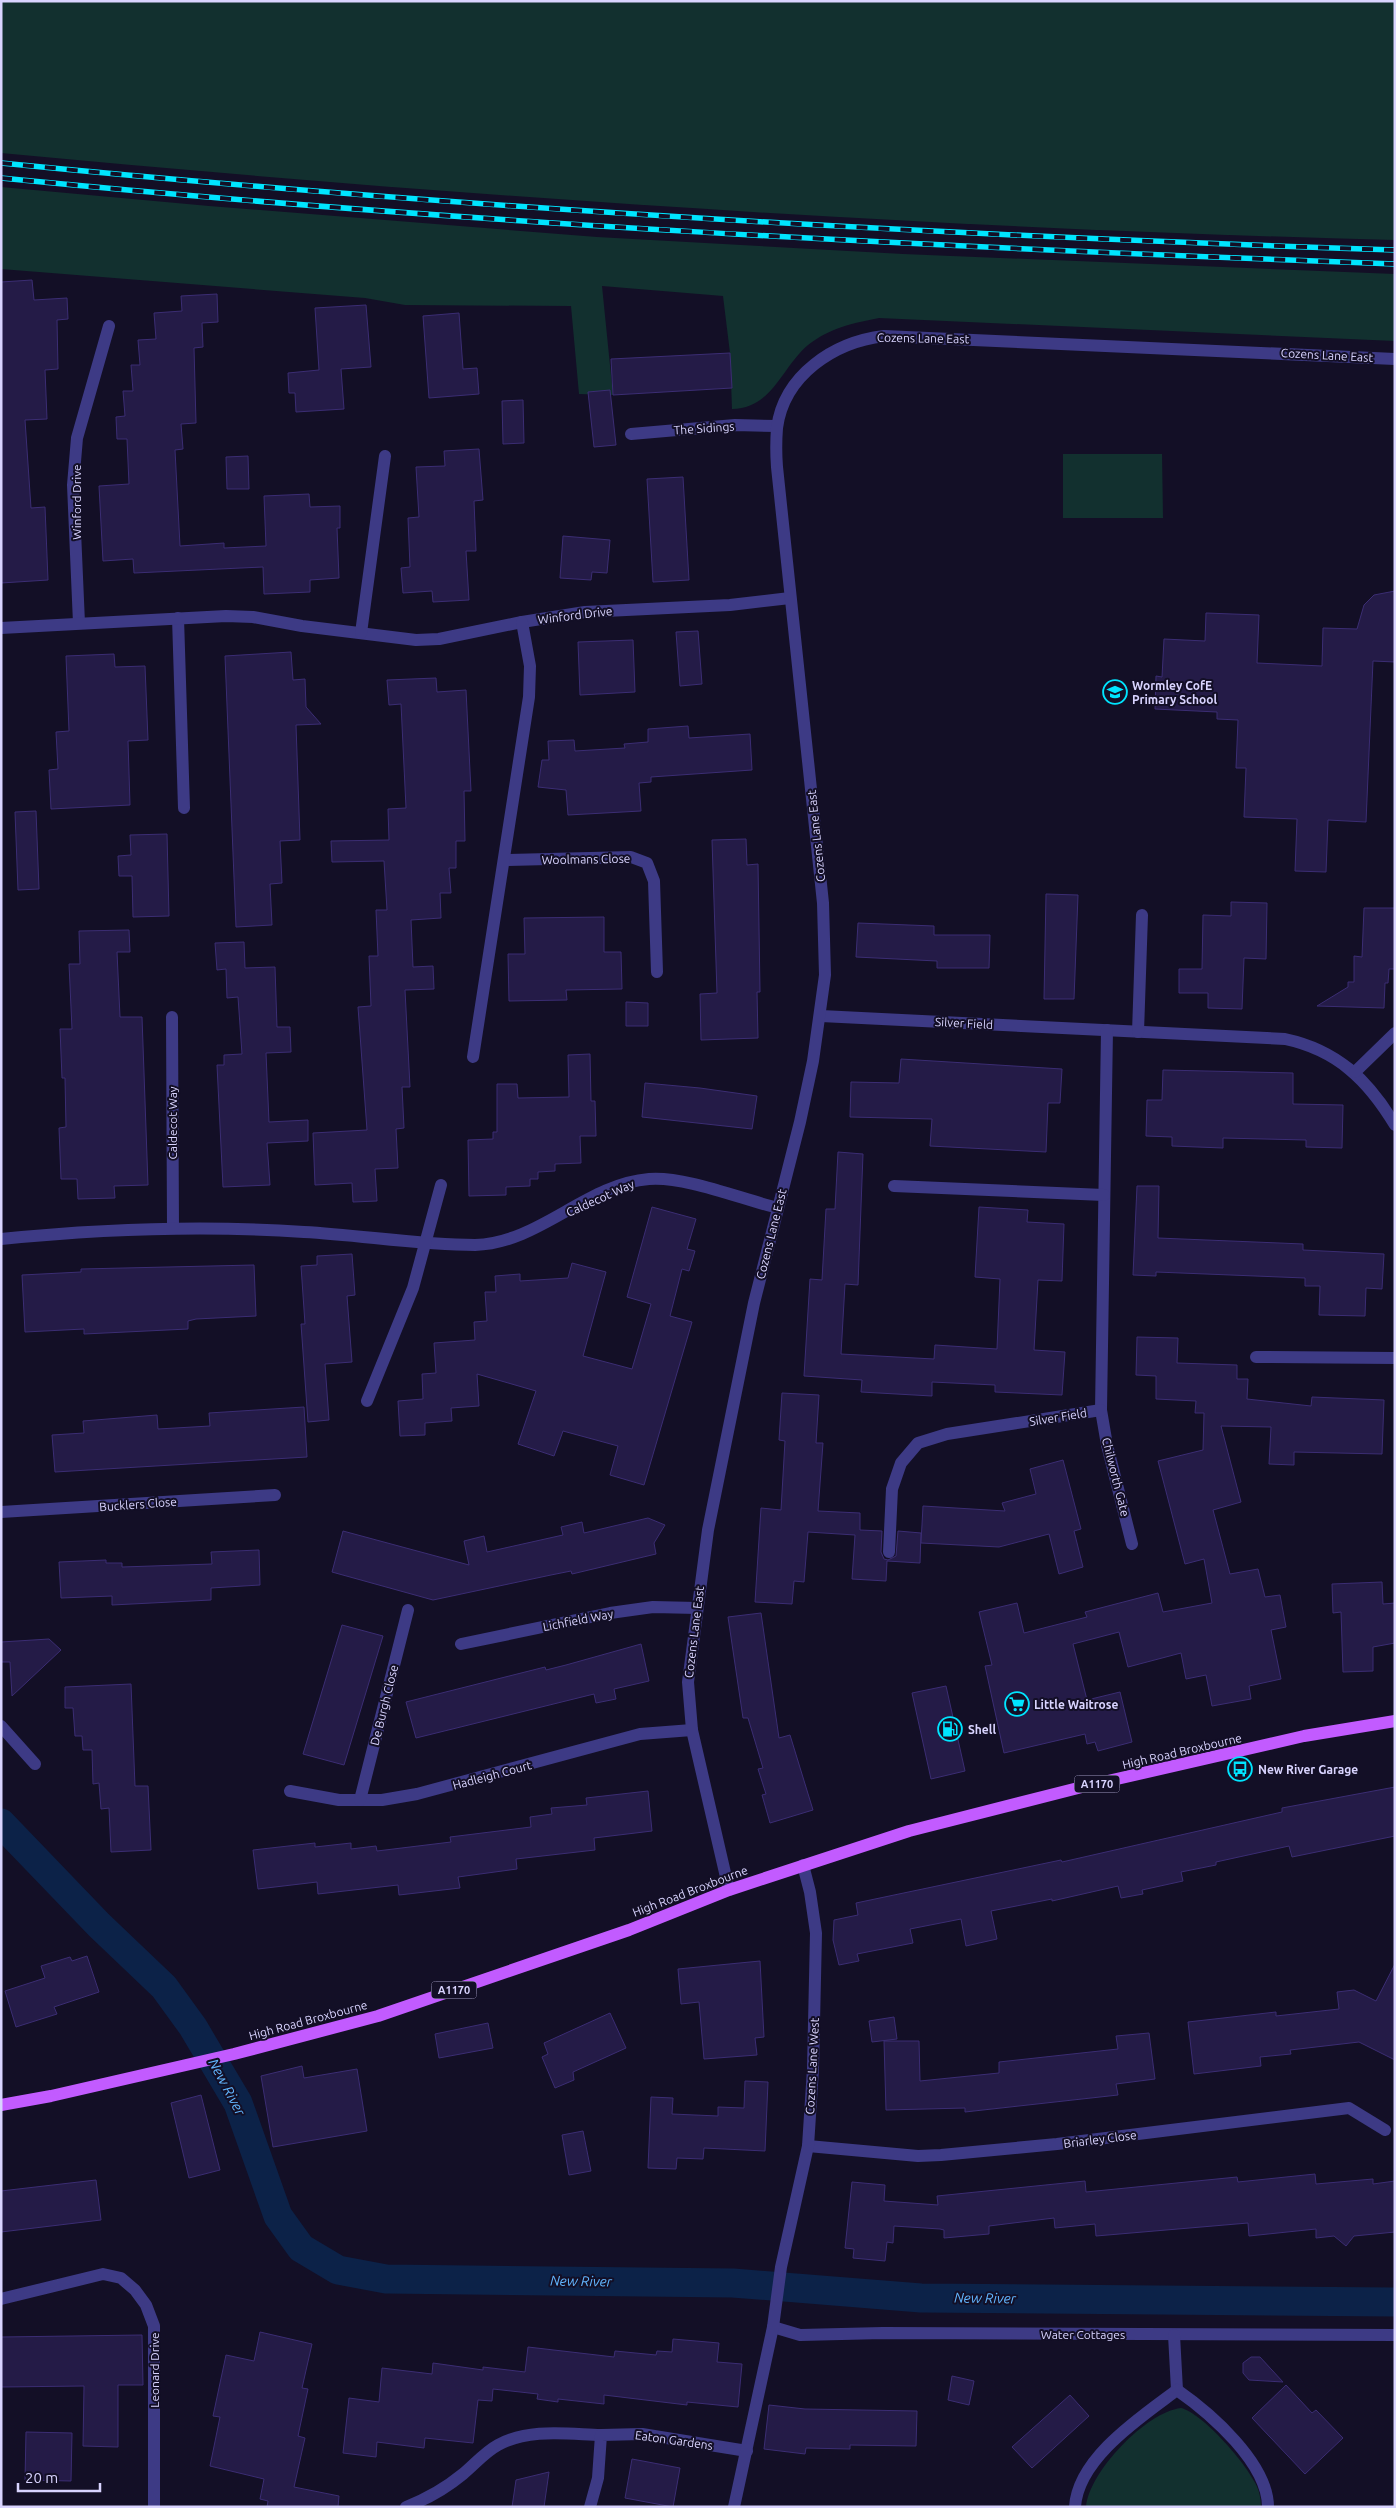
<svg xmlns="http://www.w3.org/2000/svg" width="1396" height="2508" viewBox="0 0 1396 2508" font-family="Ubuntu,sans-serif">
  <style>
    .green { fill: #12302f }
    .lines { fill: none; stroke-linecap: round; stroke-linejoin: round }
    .canal { stroke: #0c2248; stroke-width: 29 }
    .building { fill: #241b47; stroke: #3b2d73 }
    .minor { stroke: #3d3a85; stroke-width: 12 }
    .major { stroke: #c25bff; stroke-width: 12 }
    .rail-casing { stroke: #00e5ff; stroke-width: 5.5 }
    .rail { stroke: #130f26; stroke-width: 4; stroke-dasharray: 11; stroke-linecap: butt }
    .labels { text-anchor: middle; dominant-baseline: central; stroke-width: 4; stroke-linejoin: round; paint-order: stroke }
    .shield { fill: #130f26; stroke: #9e99be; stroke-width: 1 }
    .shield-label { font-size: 11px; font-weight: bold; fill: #d9d4ff }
    .street-label { font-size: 12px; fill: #d9d4ff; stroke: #130f26 }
    .poi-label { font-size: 12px; font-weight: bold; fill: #d9d4ff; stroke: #130f26; text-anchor: start }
    .water-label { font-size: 14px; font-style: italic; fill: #62b6ff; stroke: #130f26 }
  </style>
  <rect width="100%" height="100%" fill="#130f26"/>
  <g class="green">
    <path d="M1 1H1395V240C929 228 465 197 1 153Z"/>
    <path d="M1 187 209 206 597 237 903 254 1395 274V341L879 318C853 323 830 328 808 345 781 368 773 408 732 409L730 353 723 296 602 286 613 395 579 394 571 306 405 305 365 298 1 269Z"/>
    <path d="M1063 454H1162L1163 518H1063Z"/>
    <path d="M1181 2408C1202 2413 1244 2461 1254 2481 1259 2489 1261 2498 1261 2507H1086C1089 2472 1146 2412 1181 2408Z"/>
  </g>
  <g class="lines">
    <path class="canal" d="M1 1823 99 1925 164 1987 193 2027 238 2103 278 2216 301 2248 338 2270 386 2279 733 2283 921 2298 1395 2302"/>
  </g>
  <g class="building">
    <path d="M32 280 34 300 67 298 68 319 57 320 58 369 45 370 47 419 25 420 31 508 45 507 48 580 1 583V282Z"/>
    <path d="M217 294 218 322 202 323 203 347 194 348 196 423 181 424 183 449 175 450 180 546 224 543V548L266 546 264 496 309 494 310 507 340 506V528H337L339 578 310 580V592L264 594 263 567 134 573 133 559 103 561 99 486 129 484 127 439H117L116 417 125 416 123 391H133L131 365H140L138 340 156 339 154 313 182 311 181 296Z"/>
    <path d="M366 305 371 367 341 369 344 409 296 412 295 393H289L288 373 319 370 315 308Z"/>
    <path d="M459 313 463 369 477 368 479 394 429 398 423 316Z"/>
    <path d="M730 353 732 388 613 395 611 359Z"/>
    <path d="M610 390 616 445 594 447 588 392Z"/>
    <path d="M523 400 524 443 503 444 502 401Z"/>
    <path d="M479 449 483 500 474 501 476 551H466L469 600 433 602 432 591 403 593 401 568 410 567 408 518 419 517 416 467 445 466 444 451Z"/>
    <path d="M248 456 249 489H227L226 457Z"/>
    <path d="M683 477 689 580 653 582 647 479Z"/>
    <path d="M563 536 610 540 607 573 592 572 591 580 560 578Z"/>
    <path d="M1395 591V662L1373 661 1366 822 1328 820 1326 872 1295 871 1297 819 1244 817 1246 768H1236L1238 720 1217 719V712L1155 709 1156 676 1162 677 1164 639 1205 641 1206 613 1259 615 1257 663 1322 666 1323 628 1357 629 1364 605 1374 595Z"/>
    <path d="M698 631 702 684 680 686 676 632Z"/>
    <path d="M633 640 635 692 580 695 578 642Z"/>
    <path d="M291 652 293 680 305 679 306 707 321 724 296 725 300 840 280 841 282 883 270 884 272 925 236 927 225 656Z"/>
    <path d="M114 654 115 667 145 666 148 740 128 741 130 805 51 809 49 770 58 769 56 732 69 731 66 656Z"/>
    <path d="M436 678 437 692 466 690 471 791H464L465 841H456V868H449L451 893H440L441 918 411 920 413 967 433 966 434 989 405 990 410 1087H402L404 1128 396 1129 398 1168 375 1169 377 1201 353 1202 352 1183 315 1185 313 1133 367 1130 358 1007 371 1006 369 956H378L376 910H387L384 861 332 862 331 841 389 840 388 809 406 808 401 704 389 705 387 680Z"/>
    <path d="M688 726 689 738 750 734 752 770 651 777V782L639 783 641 811 568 815 566 790 538 787 542 760H549L548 741 574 740 575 751 625 748 624 744 648 742V729Z"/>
    <path d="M36 811 39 889 18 890 15 812Z"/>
    <path d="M167 834 169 916 133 917 132 876H119L118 856 131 855 130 835Z"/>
    <path d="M746 839 747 865 758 864 760 992H757L758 1038 701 1040 700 994 717 993 712 840Z"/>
    <path d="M1046 894 1078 895 1074 999H1044Z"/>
    <path d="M1231 902 1267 903 1266 959 1244 958 1242 1009 1208 1008V993H1179V969H1202L1203 915 1231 916Z"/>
    <path d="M1364 908H1395V969H1389L1388 983H1385L1384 1008 1317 1006 1348 987V982H1354V956L1362 957Z"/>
    <path d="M604 917V952H621L622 989 566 990 567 1000 509 1001 508 954H525L524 918Z"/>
    <path d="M858 923 934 926V935H990L989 968H937V961L856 957Z"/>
    <path d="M129 930 130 952H117L120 1017H142L148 1185 114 1186 115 1198 78 1199 77 1179H61L59 1128 66 1127 65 1078H62L60 1029H72L69 964H80L79 931Z"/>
    <path d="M244 942 245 968 275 967 277 1027H290L291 1052 266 1053 269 1122 308 1120V1141L267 1143 270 1185 223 1187 217 1065H224V1055L242 1054 238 997 227 998 226 969 217 970 215 943Z"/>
    <path d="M626 1002 648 1003V1026H626Z"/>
    <path d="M590 1054 591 1101H595L596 1136H580L581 1163 555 1164V1171L538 1172V1179H530V1186L506 1187V1195L469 1196 468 1140 493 1139V1132H497V1084H517L518 1098 569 1097 568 1055Z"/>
    <path d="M901 1059 1062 1069 1060 1103H1048L1046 1152 930 1146 932 1119 850 1117 851 1082 899 1083Z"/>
    <path d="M1163 1070 1293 1073V1104L1343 1105 1342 1148 1306 1147V1140L1223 1138V1148L1172 1146V1137L1146 1136 1147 1100H1162Z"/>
    <path d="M645 1083 700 1088 757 1096 752 1129 642 1117Z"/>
    <path d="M838 1152 863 1154 858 1285 845 1284 841 1354 934 1359 935 1345 997 1349 1000 1279 975 1277 979 1207 1028 1210 1027 1222 1064 1224 1062 1281 1038 1280 1034 1350 1065 1352 1062 1395 995 1392V1385L932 1382V1396L861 1392 862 1380 804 1376 810 1279 822 1280 826 1209H835Z"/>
    <path d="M1137 1186H1159L1158 1238 1303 1244V1250L1384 1254 1382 1289 1366 1288 1365 1316 1319 1315 1320 1286H1305V1278L1156 1272V1276L1133 1275Z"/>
    <path d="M652 1207 696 1219 687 1249 695 1251 689 1271 682 1269 670 1316 692 1322 644 1485 610 1475 618 1446 563 1431 554 1456 518 1444 536 1391 477 1374 479 1406 451 1408 452 1421 425 1423V1435L400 1436 398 1401 423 1399 422 1374 436 1373 434 1343 475 1340 474 1322 487 1321 485 1292H496L495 1276 520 1274V1281L568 1278 572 1263 606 1272 583 1356 632 1369 651 1304 627 1297Z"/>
    <path d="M352 1254 355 1295 347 1296 352 1362 325 1364 329 1420 308 1422 301 1324H305L301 1266 317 1265V1256Z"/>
    <path d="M254 1265 256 1316 196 1319 188 1321V1329L84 1334V1329L25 1332 22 1275 81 1272V1269Z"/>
    <path d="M1137 1337 1178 1338 1177 1363 1237 1365V1379H1248L1247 1399 1311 1406 1312 1397 1384 1400 1382 1454 1294 1452V1465L1269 1464 1271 1427 1221 1426 1241 1502 1213 1510 1230 1574 1258 1569 1265 1597 1280 1595 1286 1627 1271 1630 1281 1679 1249 1686 1251 1699 1212 1706 1206 1675 1186 1679 1181 1653 1128 1667 1119 1632 1073 1644 1087 1700 1120 1692 1132 1742 1098 1751 1095 1742 1087 1744 1085 1734 1004 1753 985 1666 992 1665 979 1612 1017 1603 1024 1633 1087 1617 1085 1612 1158 1593 1163 1612 1212 1603 1204 1559 1185 1564 1158 1461 1203 1450 1204 1413H1195L1196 1401 1156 1399V1376L1136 1375Z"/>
    <path d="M782 1393 819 1395 816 1443H823L818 1511 860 1513V1530L882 1531 881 1552 884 1559 888 1560 896 1556 898 1531 921 1533 920 1563 887 1561 886 1581 852 1579 855 1535 808 1532 804 1582 794 1581 792 1604 755 1602 761 1508 781 1510 785 1441 779 1440Z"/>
    <path d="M304 1407 307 1457 55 1472 52 1435 84 1433 83 1421 157 1415 158 1429 210 1426 209 1413Z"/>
    <path d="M1063 1460 1081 1529 1074 1531 1083 1567 1059 1574 1049 1534 999 1547 921 1543 923 1506 1005 1511 1002 1503 1036 1494 1030 1469Z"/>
    <path d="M648 1518 665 1525 654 1543 656 1554 572 1574 571 1571 551 1575 433 1600 332 1572 343 1531 469 1565 464 1541 484 1536 487 1552 563 1535 561 1527 582 1522 584 1533Z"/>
    <path d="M259 1550 260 1585 211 1588V1600L112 1605V1596L61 1598 59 1562 106 1560V1563H122V1567L212 1564 211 1552Z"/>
    <path d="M1382 1582 1383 1604 1395 1603V1643L1373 1647V1671L1343 1672 1341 1612 1333 1613 1332 1584Z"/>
    <path d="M761 1613 779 1738 790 1735 813 1810 770 1823 762 1795 766 1794 758 1769 763 1768 748 1718H743L728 1617Z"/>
    <path d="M342 1625 383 1636 344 1765 303 1754Z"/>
    <path d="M49 1639 61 1650 12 1696 10 1662H1V1642Z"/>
    <path d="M641 1644 649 1681 614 1689 616 1699 596 1703 594 1694 416 1738 406 1702 545 1667 546 1670 566 1665Z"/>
    <path d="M131 1684 135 1786H148L151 1850 111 1852 109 1808 101 1809 99 1783 93 1784 92 1750H83L82 1736H75L73 1708H65V1687Z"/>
    <path d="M946 1686 965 1771 931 1779 912 1693Z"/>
    <path d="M1395 1787V1836L1292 1857 1289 1846 1216 1862V1865L1181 1872 1183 1881 1142 1890 1143 1894 1121 1898 1118 1886 1052 1901V1899L991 1911 997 1939 966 1946 961 1919 910 1929 913 1943 857 1954 859 1961 839 1965 833 1940 834 1920 858 1915 856 1903 1061 1860 1062 1862 1282 1812V1808Z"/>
    <path d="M648 1791 652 1831 594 1838 595 1850 516 1859 517 1869 458 1877 460 1888 399 1895 398 1885 318 1894 317 1882 258 1889 253 1850 315 1843V1847L351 1843V1849L376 1846 377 1851 451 1842 450 1837 531 1827 530 1817 552 1814 551 1808 587 1805 586 1798Z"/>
    <path d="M87 1956 99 1992 54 2007 57 2014 16 2027 5 1991 45 1978 41 1966 70 1957 72 1961Z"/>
    <path d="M760 1961 764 2037 755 2038 757 2055 704 2059 699 2002 681 2004 678 1969Z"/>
    <path d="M1395 1964V2060L1359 2042 1290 2050 1291 2054 1260 2057 1261 2066 1194 2074 1188 2022 1276 2012V2016L1339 2009 1337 1992 1354 1990 1376 2001Z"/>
    <path d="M610 2013 626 2048 573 2072 574 2080 555 2088 542 2057 548 2054 544 2043Z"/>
    <path d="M894 2017 897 2039 872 2042 869 2021Z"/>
    <path d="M488 2023 493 2048 439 2058 435 2034Z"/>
    <path d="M1149 2033 1155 2079 1116 2084 1118 2095 965 2112V2108L886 2110 884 2041H919L920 2081 999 2073V2062L1118 2049 1116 2036Z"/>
    <path d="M302 2066 304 2078 357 2069 367 2131 273 2147 261 2076Z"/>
    <path d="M745 2081 768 2082 765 2151 704 2148 703 2159 677 2158 676 2169 648 2168 651 2097 673 2098 672 2114 718 2116V2107L744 2108Z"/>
    <path d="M201 2095 220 2170 189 2178 171 2103Z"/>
    <path d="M583 2131 591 2171 569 2175 562 2135Z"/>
    <path d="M1315 2174 1316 2184 1373 2179V2184L1395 2181V2232L1354 2236 1346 2246 1334 2236 1316 2238V2229L1249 2236 1248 2223 1096 2236 1095 2224 1055 2228 1054 2218 989 2226V2234L944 2238V2230L940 2229 894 2226 893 2243 887 2242 885 2261 853 2258 854 2249 845 2248 852 2182 885 2185 884 2201 938 2205 937 2196 1085 2181 1086 2192 1237 2177 1238 2182Z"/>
    <path d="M96 2180 101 2220 1 2232V2191Z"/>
    <path d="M260 2332 312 2344 302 2388 308 2389 298 2436 305 2438 294 2487 339 2496 338 2507H267L268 2501 260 2499 264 2479 210 2466 220 2417 213 2416 226 2355 254 2361Z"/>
    <path d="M142 2335 143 2385H118V2447L83 2446 84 2386 1 2387V2337Z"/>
    <path d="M673 2339 719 2343 717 2362 742 2364 738 2407 687 2402V2405L604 2395V2404L558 2399V2402L537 2399 538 2394 493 2389 492 2401 478 2400 473 2443 425 2438 424 2448 377 2442 376 2457 343 2453 349 2398 379 2402 382 2368 432 2374 433 2363 483 2370V2367L525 2372 528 2347 614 2357 615 2351 656 2355 657 2351 672 2352Z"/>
    <path d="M1251 2357H1260L1283 2382 1249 2380 1243 2373V2363Z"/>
    <path d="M952 2376 974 2381 969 2405 948 2400Z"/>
    <path d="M1286 2385 1312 2413 1316 2410 1343 2438 1305 2474 1252 2418Z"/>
    <path d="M1070 2395 1089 2416 1032 2468 1012 2447Z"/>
    <path d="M769 2405 805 2409 917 2411 916 2446 850 2445V2449L806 2448 805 2454 764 2449Z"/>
    <path d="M26 2432 72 2433 71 2481 25 2480Z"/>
    <path d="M632 2459 680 2468 673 2507 625 2498Z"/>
    <path d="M549 2472 544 2507H512L516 2480Z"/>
  </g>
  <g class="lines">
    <g class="minor">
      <path d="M631 434 735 425 777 426"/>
      <path d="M178 618 184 808"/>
      <path d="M79 623 73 485 77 438 109 326"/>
      <path d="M1 628 226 616 253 617 302 626 416 640 439 639 522 622 585 612 730 605 790 598"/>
      <path d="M361 633 385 456"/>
      <path d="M504 860 631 857 647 863 654 881 657 972"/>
      <path d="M821 1016 1285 1039C1337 1050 1368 1080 1395 1125"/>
      <path d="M172 1017 173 1228"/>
      <path d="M1107 1030 1101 1410 1107 1445 1132 1544"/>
      <path d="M1138 1032 1142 915"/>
      <path d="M473 1057 529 697 530 666 522 622"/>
      <path d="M1355 1072 1395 1033"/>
      <path d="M894 1186 1104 1195"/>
      <path d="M1 1239C101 1229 204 1225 304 1232 361 1235 418 1245 475 1245 540 1243 586 1184 649 1179 685 1176 741 1199 778 1208"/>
      <path d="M1256 1357 1395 1358"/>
      <path d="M367 1401 413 1288 441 1185"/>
      <path d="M1 1512 275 1495"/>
      <path d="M889 1552 892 1489 901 1463 918 1443 947 1434 1101 1410"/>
      <path d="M461 1644 610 1613 653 1607 697 1608"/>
      <path d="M1 1726 35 1764"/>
      <path d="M290 1791 339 1800H382L417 1794 640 1734 692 1730"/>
      <path d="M360 1800 408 1610"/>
      <path d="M729 1890 692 1730 688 1682 708 1530 754 1303 800 1122 813 1061 825 975 823 903 777 467C776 454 776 441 777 428 784 375 834 342 884 336L1395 359"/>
      <path d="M808 2146 918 2156 941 2155 1057 2144 1349 2108 1385 2130"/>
      <path d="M1 2299 103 2274 121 2278 135 2290 146 2305 154 2326V2507"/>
      <path d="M773 2327 800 2335 883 2333 1395 2335"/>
      <path d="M1174 2335 1177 2390"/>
      <path d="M406 2507C427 2499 446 2488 463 2474 475 2464 485 2452 498 2445 529 2428 567 2434 601 2435"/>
      <path d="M590 2507 598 2478 601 2435 642 2434 747 2451"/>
      <path d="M734 2507 773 2327 781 2267 808 2146 813 2069 816 1933 810 1892 803 1865"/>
      <path d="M1075 2507C1078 2458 1141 2417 1177 2390 1210 2413 1268 2463 1268 2507"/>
    </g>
    <path class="major" d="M1 2105 51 2096 234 2054 378 2016 629 1930 729 1890 909 1831 1082 1787 1304 1736 1395 1721"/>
    <g class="rail-casing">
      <g id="rail">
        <path d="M1 163C465 209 929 235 1395 250"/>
        <path d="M1 178C465 224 929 247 1395 264"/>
      </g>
    </g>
    <use href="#rail" class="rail"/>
  </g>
  <defs>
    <g id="school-ring" transform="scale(1.25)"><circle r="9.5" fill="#130f26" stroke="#00e5ff" stroke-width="1.5"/><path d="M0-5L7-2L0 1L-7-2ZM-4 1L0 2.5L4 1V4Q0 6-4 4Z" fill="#00e5ff"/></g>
    <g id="supermarket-ring" transform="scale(1.25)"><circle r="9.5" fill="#130f26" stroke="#00e5ff" stroke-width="1.5"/><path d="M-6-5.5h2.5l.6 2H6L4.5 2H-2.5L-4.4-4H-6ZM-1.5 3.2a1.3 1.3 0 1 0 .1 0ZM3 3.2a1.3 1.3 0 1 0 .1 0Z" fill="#00e5ff"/></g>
    <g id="fuel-ring" transform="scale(1.25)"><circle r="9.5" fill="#130f26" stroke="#00e5ff" stroke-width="1.5"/><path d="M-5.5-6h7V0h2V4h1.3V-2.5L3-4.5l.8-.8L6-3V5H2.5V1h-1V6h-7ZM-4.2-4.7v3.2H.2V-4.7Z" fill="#00e5ff"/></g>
    <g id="bus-ring" transform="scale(1.25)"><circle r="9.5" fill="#130f26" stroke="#00e5ff" stroke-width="1.5"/><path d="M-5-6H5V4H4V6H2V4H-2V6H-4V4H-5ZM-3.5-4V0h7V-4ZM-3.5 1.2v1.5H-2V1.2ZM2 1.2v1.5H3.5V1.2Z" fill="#00e5ff"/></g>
  </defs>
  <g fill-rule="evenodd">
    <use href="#school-ring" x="1115" y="692"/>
    <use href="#supermarket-ring" x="1017" y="1704"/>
    <use href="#fuel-ring" x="950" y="1729"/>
    <use href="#bus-ring" x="1240" y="1769"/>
  </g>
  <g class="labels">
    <g class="shield">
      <rect x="1074.5" y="1775.5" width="45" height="17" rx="4"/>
      <rect x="431.5" y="1981.5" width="45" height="17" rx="4"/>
    </g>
    <g class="shield-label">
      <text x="1097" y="1784">A1170</text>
      <text x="454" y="1990">A1170</text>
    </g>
    <g class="street-label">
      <text transform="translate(923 338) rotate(1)">Cozens Lane East</text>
      <text transform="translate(1327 355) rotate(3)">Cozens Lane East</text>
      <text transform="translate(704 428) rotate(-4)">The Sidings</text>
      <text transform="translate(76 502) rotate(-90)">Winford Drive</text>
      <text transform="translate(575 615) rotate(-7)">Winford Drive</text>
      <text transform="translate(816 836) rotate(-96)">Cozens Lane East</text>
      <text transform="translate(586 859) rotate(-1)">Woolmans Close</text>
      <text transform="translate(964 1023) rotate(3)">Silver Field</text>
      <text transform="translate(172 1123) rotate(-90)">Caldecot Way</text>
      <text transform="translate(600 1198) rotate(-24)">Caldecot Way</text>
      <text transform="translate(771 1234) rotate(-76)">Cozens Lane East</text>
      <text transform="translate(1058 1417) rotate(-9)">Silver Field</text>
      <text transform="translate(1116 1477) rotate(76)">Chilworth Gate</text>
      <text transform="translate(138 1504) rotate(-4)">Bucklers Close</text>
      <text transform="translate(578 1620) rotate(-11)">Lichfield Way</text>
      <text transform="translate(694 1632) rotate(-83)">Cozens Lane East</text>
      <text transform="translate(384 1705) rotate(-76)">De Burgh Close</text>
      <text transform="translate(1182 1751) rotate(-13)">High Road Broxbourne</text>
      <text transform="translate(492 1775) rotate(-15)">Hadleigh Court</text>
      <text transform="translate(690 1891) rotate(-21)">High Road Broxbourne</text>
      <text transform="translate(308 2020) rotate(-15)">High Road Broxbourne</text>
      <text transform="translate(812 2066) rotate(-87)">Cozens Lane West</text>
      <text transform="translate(1100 2139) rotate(-7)">Briarley Close</text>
      <text x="1083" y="2334">Water Cottages</text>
      <text transform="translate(154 2370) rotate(-90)">Leonard Drive</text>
      <text transform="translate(674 2440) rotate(8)">Eaton Gardens</text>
    </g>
    <g class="poi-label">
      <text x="1132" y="685">Wormley CofE<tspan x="1132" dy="14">Primary School</tspan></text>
      <text x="1034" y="1704">Little Waitrose</text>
      <text x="968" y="1729">Shell</text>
      <text x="1258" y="1769">New River Garage</text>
    </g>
    <g class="water-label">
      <text transform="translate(227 2087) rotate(62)">New River</text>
      <text transform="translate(581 2281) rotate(1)">New River</text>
      <text transform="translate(985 2298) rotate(1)">New River</text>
    </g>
  </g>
  <rect width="1396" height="2508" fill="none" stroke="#d9d4ff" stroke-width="5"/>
  <path d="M18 2483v8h82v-8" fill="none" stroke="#d9d4ff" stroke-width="2.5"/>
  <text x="25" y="2483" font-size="15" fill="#d9d4ff" stroke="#130f26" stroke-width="4" paint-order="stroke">20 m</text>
</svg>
